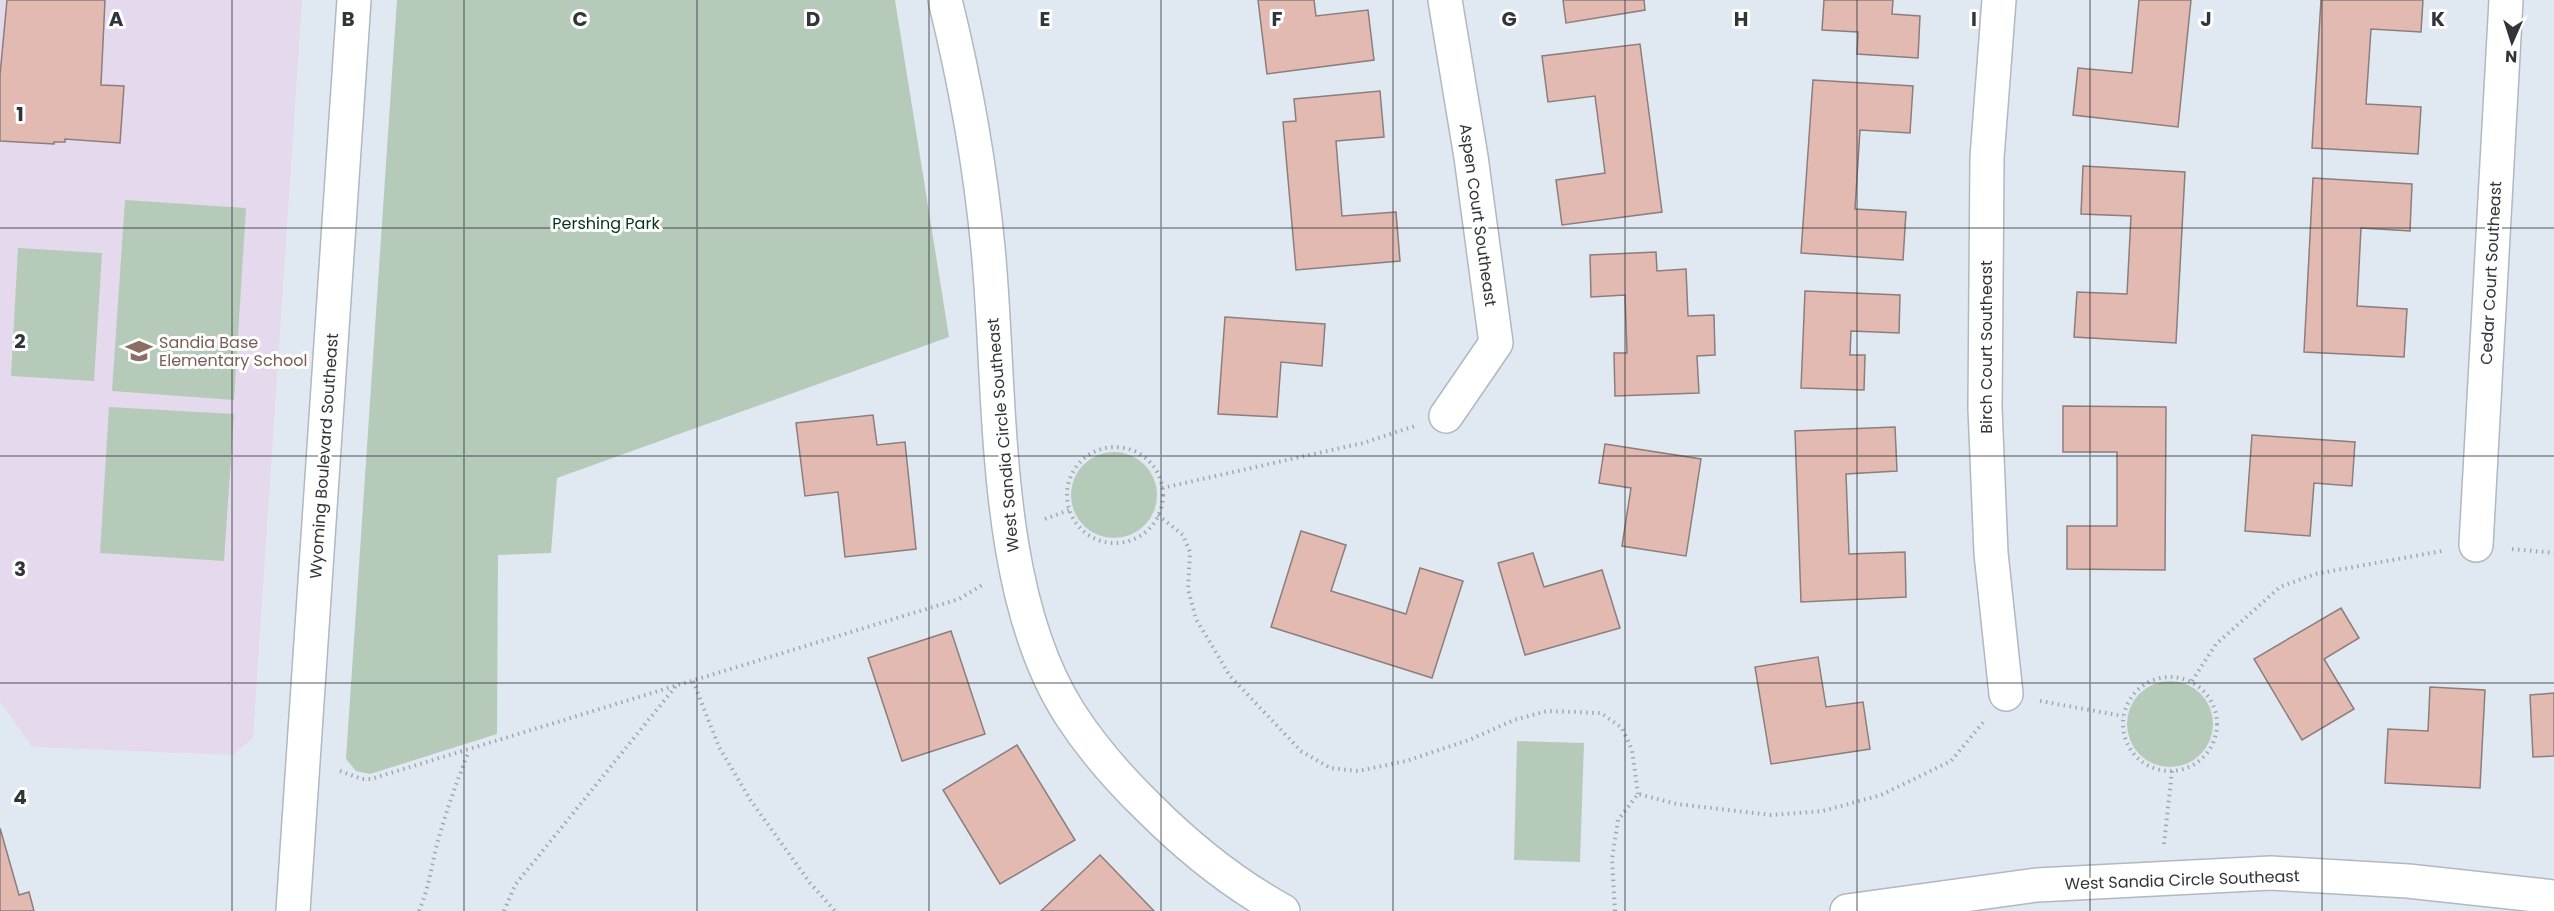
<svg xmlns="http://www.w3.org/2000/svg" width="2554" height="911" viewBox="0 0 2554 911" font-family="Poppins,sans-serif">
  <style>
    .education { fill: #e5d9ed }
    .green { fill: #b6cab9 }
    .building { fill: #e3bab2; stroke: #8b7e7c; stroke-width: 1.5 }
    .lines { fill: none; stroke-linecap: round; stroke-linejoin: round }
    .street-casing { stroke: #b0b8c1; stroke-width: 36 }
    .secondary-casing { stroke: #b0b8c1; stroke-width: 36 }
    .path { stroke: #a0a7ae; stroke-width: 4; stroke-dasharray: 1.5 4.5; stroke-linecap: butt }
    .street { stroke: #fff; stroke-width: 33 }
    .secondary { stroke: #fff; stroke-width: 33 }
    .grid { fill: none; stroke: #313438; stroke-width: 1.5; stroke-opacity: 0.55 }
    .labels { text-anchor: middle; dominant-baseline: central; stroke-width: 6; stroke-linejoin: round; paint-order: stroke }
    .street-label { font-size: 16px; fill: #313438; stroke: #fff }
    .park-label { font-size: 16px; fill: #013513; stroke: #fff }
    .education-label { font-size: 16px; fill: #785e54; stroke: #fff; text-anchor: start }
    .grid-label { font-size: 20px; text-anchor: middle; font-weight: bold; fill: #313438; stroke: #fff; stroke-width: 6; stroke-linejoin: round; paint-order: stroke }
  </style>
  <rect width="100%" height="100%" fill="#e0e9f2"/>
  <path class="education" d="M0 0H302L253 738 233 755 32 747 0 702Z"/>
  <g class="green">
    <path d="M397 0H895L949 337 557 478 551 553 498 555 497 734 370 774 356 771 346 759Z"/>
    <path d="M125 200 246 208 234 400 112 391Z"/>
    <path d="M18 248 102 253 94 381 11 376Z"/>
    <path d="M109 407 234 414 224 561 100 553Z"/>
    <circle cx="1114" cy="495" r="43"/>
    <circle cx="2170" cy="724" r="43"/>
    <path d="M1517 741 1584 743 1580 862 1514 860Z"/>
  </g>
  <g class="building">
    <path d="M7 0H105L101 85 124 86 120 143 65 139V142H54V144L0 141V75Z"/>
    <path d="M1258 0H1314L1316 16 1368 10 1374 60 1267 74Z"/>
    <path d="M1563 0H1644L1645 10 1566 23Z"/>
    <path d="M1824 0H1893L1892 14 1920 16 1918 58 1857 54 1858 32 1822 30Z"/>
    <path d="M2139 0H2191L2178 127 2073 115 2078 68 2132 73Z"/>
    <path d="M2321 0H2423L2421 32 2371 29 2366 104 2421 107 2418 154 2312 148Z"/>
    <path d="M1640 44 1662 212 1562 225 1556 180 1605 173 1595 96 1548 102 1542 56Z"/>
    <path d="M1813 80 1913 86 1910 133 1860 130 1855 209 1906 212 1903 260 1801 253Z"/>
    <path d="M1380 91 1384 137 1336 141 1342 216 1396 212 1400 261 1296 270 1283 122 1296 121 1294 99Z"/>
    <path d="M2083 166 2185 172 2176 343 2074 337 2077 292 2127 294 2131 216 2081 214Z"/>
    <path d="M2313 178 2412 184 2410 231 2361 228 2357 306 2407 309 2404 357 2304 352Z"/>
    <path d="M1656 252 1657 271 1686 269 1688 316 1714 315 1715 355 1697 356 1699 393 1615 396 1614 353H1627L1625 295 1591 297 1590 255Z"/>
    <path d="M1805 291 1900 295 1899 333 1851 331 1850 355H1865L1864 390 1801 388Z"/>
    <path d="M1225 317 1325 324 1322 366 1281 362 1277 417 1218 414Z"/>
    <path d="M2063 406 2166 407 2165 570 2067 569V526H2117V452H2063Z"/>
    <path d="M873 415 877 445 905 442 916 549 845 557 838 492 805 496 796 423Z"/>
    <path d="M1895 427 1897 471 1846 474 1849 554 1905 552 1906 597 1801 602 1795 431Z"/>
    <path d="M2252 435 2355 442 2352 486 2314 483 2310 536 2245 531Z"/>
    <path d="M1605 444 1701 459 1686 556 1622 546 1631 488 1599 483Z"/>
    <path d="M1301 531 1346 545 1331 591 1406 614 1420 568 1463 581 1432 678 1271 627Z"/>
    <path d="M1533 553 1544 587 1602 570 1620 628 1525 655 1498 563Z"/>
    <path d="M2341 608 2359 638 2324 659 2354 709 2302 740 2254 659Z"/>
    <path d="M951 631 985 734 902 761 868 658Z"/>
    <path d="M1818 657 1826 707 1863 702 1870 749 1771 764 1755 667Z"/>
    <path d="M2430 687 2485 690 2480 788 2385 783 2388 729 2428 731Z"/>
    <path d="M2554 693V756L2533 757 2530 695Z"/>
    <path d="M1017 745 1075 840 1000 884 943 790Z"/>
    <path d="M0 828 19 895 29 892 34 911H0Z"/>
    <path d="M1100 855 1154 911H1041Z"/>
  </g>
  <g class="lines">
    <g class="street-casing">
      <g id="street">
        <path d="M945 0C965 81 980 164 988 248 1002 391 990 590 1070 714 1092 748 1120 780 1149 808 1190 849 1232 883 1283 911"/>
        <path d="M1445 0 1471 157 1496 343 1446 416"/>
        <path d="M1999 0 1987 158 1985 408 1991 553 2006 694"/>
        <path d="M2476 545 2506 0"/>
        <path d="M1847 911 2037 885 2271 873 2408 881 2554 897"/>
      </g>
    </g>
    <g class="secondary-casing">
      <path id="secondary" d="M293 911 354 0"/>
    </g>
    <g class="path">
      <circle cx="1115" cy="495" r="48"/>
      <path d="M1162 488 1363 443 1415 426"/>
      <path d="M1158 515 1183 535 1190 552 1188 589 1196 619 1230 676 1301 751 1330 768 1358 771 1406 761 1469 740 1514 720 1547 711 1601 713 1622 728 1632 750 1638 794"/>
      <path d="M1045 519 1069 510"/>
      <path d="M2512 549 2554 553"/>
      <circle cx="2170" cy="724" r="47"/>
      <path d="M693 681 719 747 751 801 810 883 835 911"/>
      <path d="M2192 681 2216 644 2280 587 2315 574 2442 551"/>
      <path d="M2040 701 2123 716"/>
      <path d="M340 771 362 779H371L959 599 984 584"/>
      <path d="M2164 844 2172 771"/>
      <path d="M419 911C428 890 431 870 436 848 445 815 456 783 469 751"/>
      <path d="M504 911 515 885 676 686"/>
      <path d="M1615 911 1612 859 1618 820 1638 794 1677 804 1771 815 1823 811 1881 795 1951 761 1985 720"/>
    </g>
    <use href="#street" class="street"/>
    <use href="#secondary" class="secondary"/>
  </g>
  <path class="grid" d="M232 0V911M464 0V911M697 0V911M929 0V911M1161 0V911M1393 0V911M1625 0V911M1857 0V911M2090 0V911M2322 0V911M0 228H2554M0 456H2554M0 683H2554"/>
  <defs>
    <g id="school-bare" transform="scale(2.07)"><path d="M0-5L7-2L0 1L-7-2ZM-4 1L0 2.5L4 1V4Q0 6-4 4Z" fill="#8d6e63" stroke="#fff" stroke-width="2.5" paint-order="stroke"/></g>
  </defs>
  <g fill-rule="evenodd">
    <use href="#school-bare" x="139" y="351"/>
  </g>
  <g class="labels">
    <g class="street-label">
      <text transform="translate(1478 215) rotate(82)">Aspen Court Southeast</text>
      <text transform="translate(2491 273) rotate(-87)">Cedar Court Southeast</text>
      <text transform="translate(1986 347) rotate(-90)">Birch Court Southeast</text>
      <text transform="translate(1003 435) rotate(-95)">West Sandia Circle Southeast</text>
      <text transform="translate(324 456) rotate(-86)">Wyoming Boulevard Southeast</text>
      <text transform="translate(2182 880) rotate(-2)">West Sandia Circle Southeast</text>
    </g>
    <g class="park-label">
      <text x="606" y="223">Pershing Park</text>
    </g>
    <g class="education-label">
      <text x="159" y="342">Sandia Base<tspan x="159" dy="18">Elementary School</tspan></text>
    </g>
  </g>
  <g class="grid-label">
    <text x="116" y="26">A</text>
    <text x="348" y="26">B</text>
    <text x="580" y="26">C</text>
    <text x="813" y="26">D</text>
    <text x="1045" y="26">E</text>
    <text x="1277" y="26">F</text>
    <text x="1509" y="26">G</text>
    <text x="1741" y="26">H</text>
    <text x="1974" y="26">I</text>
    <text x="2206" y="26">J</text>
    <text x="2438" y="26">K</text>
    <text x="20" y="121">1</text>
    <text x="20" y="348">2</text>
    <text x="20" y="576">3</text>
    <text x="20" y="804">4</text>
  </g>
  <g transform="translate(2512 42) rotate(183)" stroke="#ffffff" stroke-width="4.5" paint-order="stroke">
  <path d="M0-4.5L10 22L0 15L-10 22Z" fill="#313438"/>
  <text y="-9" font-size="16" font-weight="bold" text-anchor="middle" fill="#313438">N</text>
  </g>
</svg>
